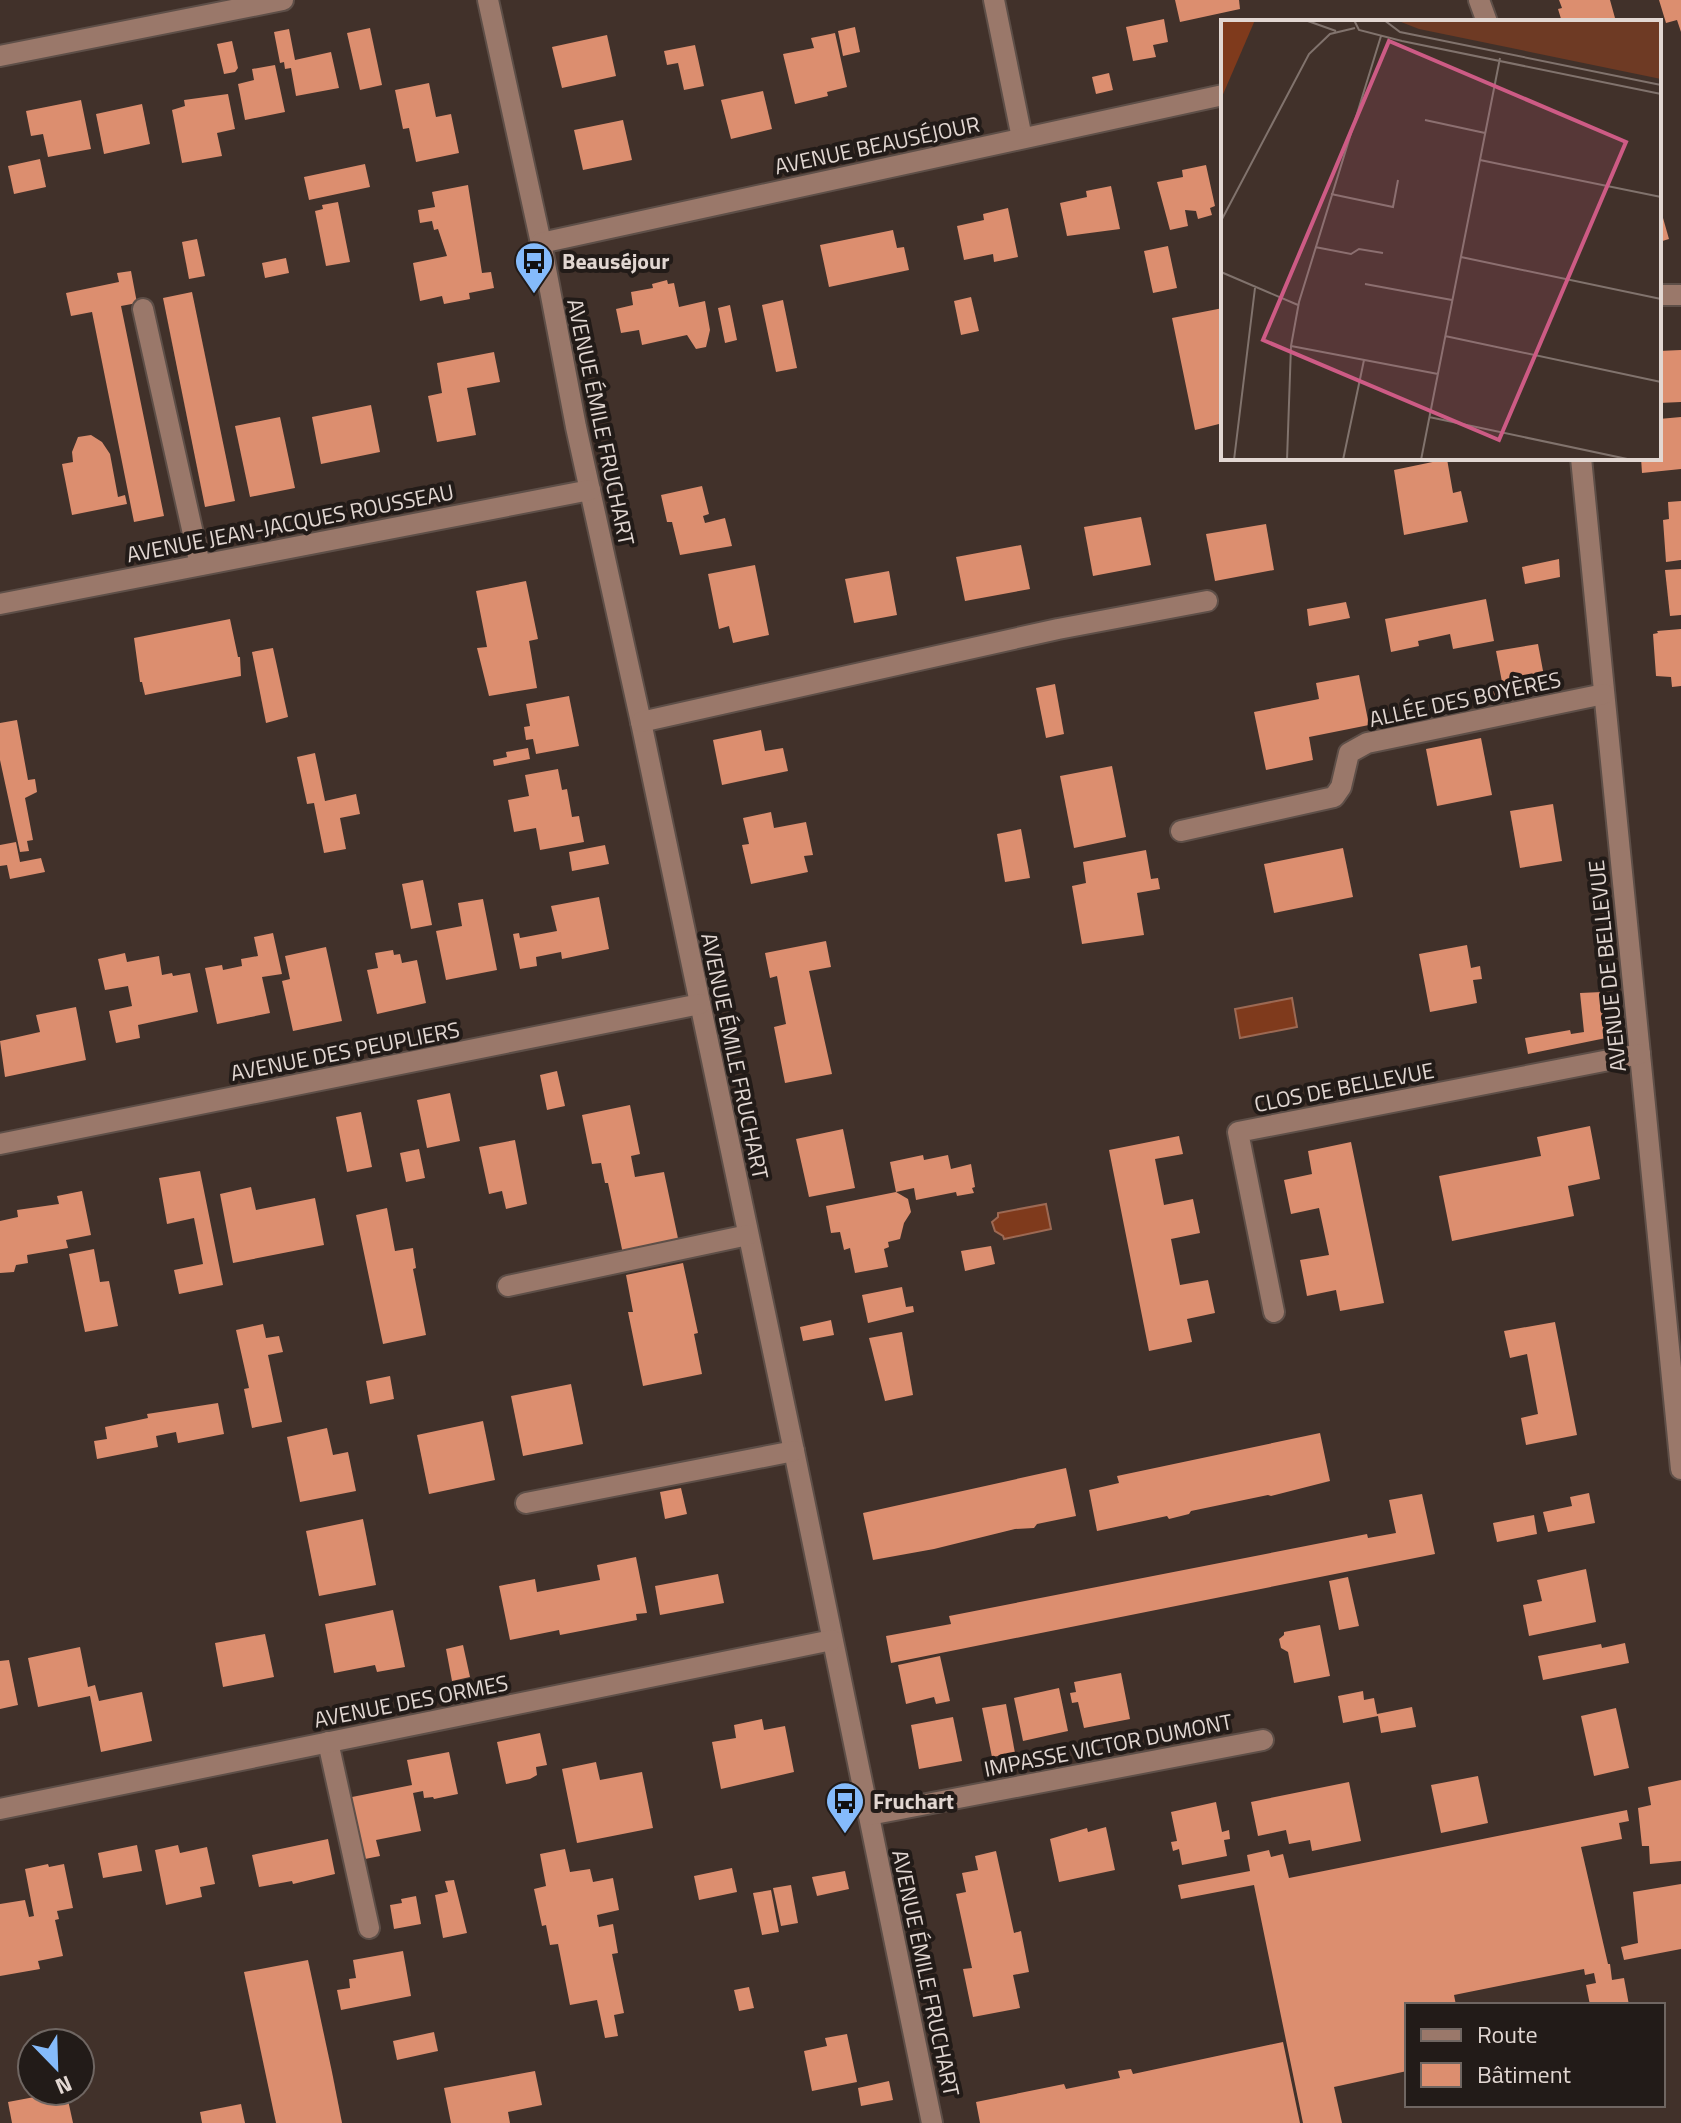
<svg xmlns="http://www.w3.org/2000/svg" width="1681" height="2123" viewBox="0 0 1681 2123" font-family="'Titillium Web',sans-serif">
  <style>
    .water { fill: #7f3a1c; stroke: #9d6953; stroke-width: 2 }
    .building { fill: #dc8e6f }
    .lines { fill: none; stroke-linecap: round; stroke-linejoin: round }
    .minor-casing { stroke: #5e4f48; stroke-width: 24 }
    .minor { stroke: #9a786a; stroke-width: 20 }
    .labels { text-anchor: middle; dominant-baseline: central; stroke-width: 8; stroke-linejoin: round; paint-order: stroke }
    .street-label { font-size: 22px; fill: #e2d7d2; stroke: #221b18 }
    .poi-label { font-size: 22px; font-weight: bold; fill: #e2d7d2; stroke: #221b18; text-anchor: start }
    .inset-road { fill: none; stroke: #81736d; stroke-width: 2 }
    .view { fill: #cd5b85; fill-opacity: 0.15; stroke: #cd5b85; stroke-width: 4 }
    .inset-edge { fill: none; stroke: #e2d7d2; stroke-width: 4 }
  </style>
  <rect width="100%" height="100%" fill="#41312a"/>
  <g class="water">
    <path d="M1292 998 1297 1027 1240 1038 1235 1009Z"/>
    <path d="M1046 1204 1051 1229 1004 1239 1003 1236 995 1231 992 1222 998 1217V1213Z"/>
  </g>
  <g class="building">
    <path d="M1175 0H1239L1240 9 1180 22Z"/>
    <path d="M1559 0H1610L1615 18 1612 19 1613 22H1562L1558 9 1562 8Z"/>
    <path d="M1659 0H1681V32L1677 20 1666 23Z"/>
    <path d="M1164 19 1168 42 1153 45 1156 57 1133 61 1126 27Z"/>
    <path d="M855 27 860 52 843 56 838 31Z"/>
    <path d="M370 28 382 85 360 90 347 33Z"/>
    <path d="M289 29 295 60 331 52 339 88 296 96 291 68 285 69 284 62 280 63 274 32Z"/>
    <path d="M835 33 847 87 827 92 828 96 795 104 783 54 814 48 811 38Z"/>
    <path d="M607 35 616 76 562 88 552 47Z"/>
    <path d="M232 41 238 68 235 72 224 74 217 44Z"/>
    <path d="M695 45 704 86 684 90 678 63 667 65 664 51Z"/>
    <path d="M275 65 285 112 245 120 238 84 254 80 252 69Z"/>
    <path d="M1109 73 1113 90 1096 94 1092 77Z"/>
    <path d="M429 83 436 117 451 114 459 153 416 162 409 128 403 129 395 90Z"/>
    <path d="M763 91 772 129 731 139 721 100Z"/>
    <path d="M228 94 235 129 217 133 222 156 182 163 172 110 185 106 184 100Z"/>
    <path d="M81 100 91 149 48 157 43 134 31 136 26 111Z"/>
    <path d="M142 104 150 144 104 154 96 114Z"/>
    <path d="M623 120 632 160 583 170 574 130Z"/>
    <path d="M40 159 46 187 14 194 8 166Z"/>
    <path d="M365 164 370 187 309 200 304 177Z"/>
    <path d="M1206 165 1215 206 1210 208 1212 215 1198 219 1196 211 1185 210 1188 226 1170 230 1157 182 1183 177 1182 170Z"/>
    <path d="M468 185 482 273 491 272 494 288 469 293 470 299 444 304 442 296 420 301 413 263 447 256 438 229 434 230 432 221 420 223 418 210 435 207 432 192Z"/>
    <path d="M1111 186 1120 229 1067 236 1060 203 1087 197 1086 191Z"/>
    <path d="M338 202 350 262 326 266 315 211 323 209 322 205Z"/>
    <path d="M1659 204 1669 239 1659 242Z"/>
    <path d="M1008 208 1018 257 994 262 993 254 964 260 957 226 984 220 983 214Z"/>
    <path d="M893 230 897 248 904 247 909 270 829 287 820 245Z"/>
    <path d="M197 239 205 276 189 279 182 242Z"/>
    <path d="M1168 246 1177 288 1153 293 1144 251Z"/>
    <path d="M286 258 289 273 265 278 262 263Z"/>
    <path d="M131 271 137 303 121 306 164 516 134 522 92 312 71 316 66 293 119 282 117 273Z"/>
    <path d="M667 280 668 284 674 283 679 307 705 301 710 330 706 347 696 349 687 335 642 345 639 330 621 333 616 309 633 305 631 292 653 288 652 284Z"/>
    <path d="M192 292 235 501 205 507 163 298Z"/>
    <path d="M971 297 979 331 961 335 954 301Z"/>
    <path d="M783 300 797 368 776 372 762 305Z"/>
    <path d="M730 305 737 340 725 343 718 308Z"/>
    <path d="M1223 308V435H1222L1219 424 1195 430 1172 318Z"/>
    <path d="M1681 350V402L1659 403V351Z"/>
    <path d="M494 352 500 382 467 388 476 435 437 442 428 396 442 393 437 363Z"/>
    <path d="M371 405 380 452 321 464 312 417Z"/>
    <path d="M280 417 295 488 250 497 235 426Z"/>
    <path d="M1681 417V469L1642 473 1641 458H1659V419Z"/>
    <path d="M91 435 102 442 110 454 118 497 125 495 127 504 72 515 62 464 73 462 72 452 78 437Z"/>
    <path d="M1447 459 1453 493 1461 491 1468 522 1404 535 1394 470Z"/>
    <path d="M702 486 709 514 703 516 705 523 725 518 732 546 680 555 672 522H667L661 495Z"/>
    <path d="M1681 501V560L1666 562 1663 520 1669 519 1668 502Z"/>
    <path d="M1141 517 1151 565 1093 576 1084 527Z"/>
    <path d="M1266 524 1274 570 1215 581 1206 534Z"/>
    <path d="M1021 545 1030 589 965 601 956 557Z"/>
    <path d="M1559 559 1560 577 1525 584 1522 567Z"/>
    <path d="M755 565 769 635 733 643 729 626 719 629 708 574Z"/>
    <path d="M1681 569V615L1670 616 1665 570Z"/>
    <path d="M889 571 897 615 854 623 845 579Z"/>
    <path d="M526 581 538 639 529 641 537 688 489 696 477 648 487 647 476 591Z"/>
    <path d="M1486 599 1494 641 1453 649 1450 634 1418 641 1419 646 1391 652 1385 619Z"/>
    <path d="M1346 602 1350 618 1309 626 1307 609Z"/>
    <path d="M230 619 238 657H240L241 676 145 695 142 682H140L134 638Z"/>
    <path d="M1681 629V686L1672 687 1671 677 1656 676 1653 634 1658 633 1657 631Z"/>
    <path d="M1538 644 1546 687 1494 698 1492 689 1503 687 1496 651Z"/>
    <path d="M273 648 288 717 266 723 252 652Z"/>
    <path d="M1359 675 1369 725 1309 737 1313 760 1266 770 1254 712 1319 699 1316 683Z"/>
    <path d="M1055 684 1064 734 1046 738 1036 688Z"/>
    <path d="M569 696 579 746 536 754 533 739 526 740 524 727 530 726 526 704Z"/>
    <path d="M17 720 28 780 35 779 37 792 25 798 33 840 27 841 29 851 20 852 0 760V723Z"/>
    <path d="M761 730 765 751 783 748 788 771 722 785 713 740Z"/>
    <path d="M1481 738 1492 795 1437 806 1426 749Z"/>
    <path d="M528 748 530 759 494 766 493 760 507 757 506 752Z"/>
    <path d="M315 753 325 801 356 794 360 814 340 818 346 849 324 853 314 803 307 804 297 757Z"/>
    <path d="M1112 766 1126 837 1074 848 1060 776Z"/>
    <path d="M558 769 562 790 567 789 572 817 579 816 584 842 540 850 536 828 514 832 508 800 529 796 525 775Z"/>
    <path d="M1553 804 1562 861 1520 868 1510 811Z"/>
    <path d="M771 812 774 828 806 822 813 855 804 856 808 872 751 884 742 845 749 844 743 818Z"/>
    <path d="M1021 829 1030 878 1005 882 997 834Z"/>
    <path d="M16 842 20 862 41 858 45 872 10 879 7 865 0 866V845Z"/>
    <path d="M605 845 609 864 572 871 569 852Z"/>
    <path d="M1343 848 1353 897 1274 913 1264 864Z"/>
    <path d="M1146 850 1151 879 1158 878 1160 889 1137 893 1144 935 1082 944 1072 886 1086 883 1083 862Z"/>
    <path d="M423 880 432 925 411 929 402 884Z"/>
    <path d="M599 897 609 949 562 959 561 952 536 957 537 966 520 969 513 934 519 933 520 938 557 931 551 906Z"/>
    <path d="M483 899 497 970 446 980 436 931 462 926 458 903Z"/>
    <path d="M273 933 282 974 262 977 270 1013 217 1024 205 968 222 965 223 970 242 966 241 959 258 956 254 937Z"/>
    <path d="M826 941 831 967 809 971 832 1074 785 1083 774 1027 786 1024 777 976 770 978 765 953Z"/>
    <path d="M1467 945 1471 968 1480 966 1482 979 1473 980 1477 1003 1430 1012 1419 954Z"/>
    <path d="M326 947 342 1021 293 1031 282 981 290 979 285 956Z"/>
    <path d="M393 950 394 955 400 954 402 963 417 960 426 1003 377 1014 367 970 378 968 375 953Z"/>
    <path d="M125 953 127 962 159 956 162 975 172 973 173 976 190 973 198 1012 138 1025 140 1038 116 1043 109 1011 132 1006 128 986 105 990 98 959Z"/>
    <path d="M1602 992 1606 1038 1528 1054 1525 1038 1570 1030 1571 1034 1584 1032 1580 993Z"/>
    <path d="M76 1007 86 1060 5 1077 0 1041 40 1032 36 1015Z"/>
    <path d="M557 1071 565 1106 547 1110 540 1075Z"/>
    <path d="M450 1093 460 1141 427 1148 417 1100Z"/>
    <path d="M630 1105 640 1154 631 1156 635 1177 664 1172 679 1243 623 1254 608 1183H605L601 1163 592 1164 582 1115Z"/>
    <path d="M361 1112 372 1167 347 1172 336 1117Z"/>
    <path d="M1590 1126 1600 1179 1568 1186 1574 1216 1452 1241 1439 1176 1541 1156 1537 1137Z"/>
    <path d="M843 1129 855 1188 809 1197 796 1139Z"/>
    <path d="M1179 1136 1183 1154 1155 1159 1164 1205 1193 1199 1200 1233 1171 1239 1180 1285 1208 1280 1215 1313 1187 1319 1192 1342 1149 1351 1109 1150Z"/>
    <path d="M515 1140 527 1204 506 1209 502 1191 489 1194 479 1147Z"/>
    <path d="M1351 1142 1384 1303 1340 1311 1336 1290 1307 1296 1300 1260 1329 1255 1319 1208 1291 1214 1284 1180 1312 1174 1308 1151Z"/>
    <path d="M419 1149 425 1178 406 1182 400 1153Z"/>
    <path d="M923 1155 924 1160 948 1155 951 1169 971 1164 975 1187 972 1188 974 1193 957 1196 956 1192 916 1200 914 1188 896 1192 890 1162Z"/>
    <path d="M200 1171 223 1285 179 1294 174 1270 203 1264 194 1218 167 1224 159 1178Z"/>
    <path d="M251 1187 256 1210 315 1198 324 1245 233 1263 220 1194Z"/>
    <path d="M82 1191 91 1235 66 1240 68 1248 27 1255 28 1263 16 1265 14 1272 0 1273V1221L18 1217 17 1210 59 1204 57 1196Z"/>
    <path d="M896 1192 908 1199 911 1212 904 1223 900 1239 888 1242 889 1247 884 1249 888 1267 855 1273 850 1248 844 1250 840 1232 831 1233 826 1206Z"/>
    <path d="M387 1208 395 1251 413 1248 416 1268 413 1269 426 1335 383 1344 356 1215Z"/>
    <path d="M991 1246 995 1264 965 1271 961 1251Z"/>
    <path d="M94 1249 100 1282 109 1281 118 1326 85 1332 69 1254Z"/>
    <path d="M683 1263 698 1333 694 1334 702 1374 643 1386 628 1312H633L626 1275Z"/>
    <path d="M902 1287 906 1307 913 1306 914 1312 868 1323 862 1295Z"/>
    <path d="M831 1320 834 1335 803 1341 800 1327Z"/>
    <path d="M1555 1322 1577 1435 1526 1445 1521 1418 1538 1414 1527 1354 1510 1358 1504 1331Z"/>
    <path d="M263 1324 266 1338 279 1336 283 1352 268 1355 282 1422 252 1428 244 1389 249 1388 236 1330Z"/>
    <path d="M902 1332 913 1395 885 1401 869 1338Z"/>
    <path d="M390 1376 394 1399 370 1404 366 1381Z"/>
    <path d="M571 1384 583 1444 523 1456 511 1396Z"/>
    <path d="M218 1403 224 1434 178 1443 176 1432 156 1436 158 1447 97 1459 94 1441 107 1439 105 1427 148 1418 147 1414Z"/>
    <path d="M483 1421 495 1480 429 1494 417 1435Z"/>
    <path d="M327 1428 333 1455 348 1452 356 1491 300 1502 287 1437Z"/>
    <path d="M1320 1433 1330 1481 1271 1496 1268 1495 1191 1511 1189 1514 1169 1519 1167 1516 1097 1531 1089 1490 1119 1483 1117 1476Z"/>
    <path d="M1066 1468 1076 1516 1037 1524 1034 1528 1015 1529 934 1549 873 1560 863 1513Z"/>
    <path d="M681 1488 687 1514 665 1519 660 1492Z"/>
    <path d="M1589 1493 1595 1523 1548 1532 1543 1512 1572 1506 1570 1497Z"/>
    <path d="M1422 1494 1435 1554 891 1663 886 1636 951 1624 949 1616 1367 1534 1368 1538 1396 1533 1389 1500Z"/>
    <path d="M1534 1515 1537 1534 1497 1542 1493 1523Z"/>
    <path d="M363 1519 376 1585 319 1596 306 1531Z"/>
    <path d="M636 1557 647 1613 636 1614 637 1620 560 1635 559 1630 510 1640 499 1586 535 1579 537 1592 600 1580 597 1565Z"/>
    <path d="M1586 1569 1596 1622 1529 1636 1523 1605 1542 1601 1537 1580Z"/>
    <path d="M718 1574 724 1603 660 1615 655 1586Z"/>
    <path d="M1348 1577 1359 1626 1339 1630 1329 1581Z"/>
    <path d="M393 1610 405 1667 377 1672 375 1665 334 1673 325 1624Z"/>
    <path d="M1320 1625 1330 1676 1294 1683 1288 1652 1281 1648 1279 1639 1284 1635V1632Z"/>
    <path d="M265 1634 274 1677 223 1687 215 1643Z"/>
    <path d="M1625 1643 1629 1663 1543 1680 1538 1656 1601 1644 1602 1648Z"/>
    <path d="M463 1645 470 1677 452 1681 446 1649Z"/>
    <path d="M80 1647 88 1687 95 1685 99 1701 142 1692 152 1741 101 1752 90 1696 38 1707 28 1658Z"/>
    <path d="M940 1656 950 1701 936 1704 934 1697 906 1704 898 1665Z"/>
    <path d="M9 1660 18 1705 0 1709V1661Z"/>
    <path d="M1121 1673 1130 1719 1084 1728 1078 1702 1072 1703 1070 1693 1076 1692 1074 1682Z"/>
    <path d="M1059 1688 1068 1731 1023 1741 1014 1698Z"/>
    <path d="M1363 1691 1364 1700 1374 1698 1377 1714 1412 1707 1416 1727 1381 1733 1378 1716 1343 1723 1338 1696Z"/>
    <path d="M1006 1704 1015 1753 992 1757 982 1708Z"/>
    <path d="M1616 1708 1629 1768 1594 1776 1581 1716Z"/>
    <path d="M953 1717 962 1761 919 1769 911 1725Z"/>
    <path d="M762 1719 764 1730 785 1726 794 1772 721 1789 712 1742 736 1738 734 1725Z"/>
    <path d="M540 1733 547 1765 536 1767 537 1775 530 1779 506 1784 497 1742Z"/>
    <path d="M449 1752 458 1794 434 1799 433 1797 424 1798 423 1791 413 1793 421 1831 376 1840 380 1856 360 1860 347 1798 412 1785 407 1760Z"/>
    <path d="M596 1762 600 1780 642 1772 653 1828 577 1843 562 1769Z"/>
    <path d="M1478 1776 1488 1823 1441 1833 1431 1785Z"/>
    <path d="M1681 1780V1861L1650 1864 1649 1846H1642L1638 1808 1651 1805 1648 1787Z"/>
    <path d="M1349 1782 1361 1841 1312 1851 1310 1840 1289 1844 1286 1830 1258 1836 1251 1802Z"/>
    <path d="M1216 1802 1222 1832 1229 1830 1230 1839 1224 1840 1227 1856 1182 1865 1179 1849 1173 1851 1171 1842 1177 1841 1171 1812Z"/>
    <path d="M1627 1810 1629 1821 1619 1823 1622 1839 1581 1847 1608 1964H1610L1612 1980 1624 1978 1629 2005H1590L1586 1985 1596 1983 1594 1973 1585 1975 1584 1969 1454 1995 1456 2005H1407V2071L1334 2087 1342 2123H1303L1254 1885 1181 1899 1178 1885 1250 1871 1247 1855 1269 1850 1271 1857 1283 1854 1289 1878Z"/>
    <path d="M1106 1827 1115 1870 1059 1882 1050 1839 1087 1828 1088 1832Z"/>
    <path d="M328 1839 335 1874 293 1884 292 1881 259 1887 252 1855Z"/>
    <path d="M137 1845 142 1871 103 1878 98 1853Z"/>
    <path d="M178 1845 180 1853 207 1847 215 1884 200 1887 202 1897 166 1905 155 1850Z"/>
    <path d="M565 1849 570 1872 590 1869 593 1882 613 1878 619 1910 597 1915 599 1927 613 1924 618 1953 612 1954 624 2013 614 2015 618 2036 605 2038 597 2000 570 2005 558 1944 550 1945 546 1925 542 1926 534 1889 546 1886 540 1854Z"/>
    <path d="M996 1851 1014 1933 1021 1931 1029 1972 1013 1975 1020 2008 973 2017 963 1969 972 1968 956 1894 966 1892 962 1873 978 1870 975 1856Z"/>
    <path d="M48 1864 49 1867 64 1864 73 1908 57 1911 59 1919 55 1920 63 1956 38 1961 40 1969 0 1976V1904L25 1900 29 1917 34 1916 25 1869Z"/>
    <path d="M732 1868 737 1892 699 1900 694 1876Z"/>
    <path d="M845 1871 849 1889 817 1896 812 1877Z"/>
    <path d="M454 1880 467 1933 443 1938 435 1895 448 1892 445 1881Z"/>
    <path d="M1681 1884V1949L1624 1960 1621 1947 1638 1943 1633 1892Z"/>
    <path d="M791 1885 798 1923 781 1926 773 1888Z"/>
    <path d="M771 1890 779 1932 762 1935 753 1893Z"/>
    <path d="M416 1896 421 1924 394 1929 390 1905 402 1903 401 1899Z"/>
    <path d="M403 1951 411 1996 341 2010 337 1990 350 1988 349 1979 356 1978 353 1960Z"/>
    <path d="M308 1960 332 2072 342 2123H276L244 1972Z"/>
    <path d="M749 1987 754 2008 739 2011 734 1990Z"/>
    <path d="M434 2032 438 2051 397 2060 393 2041Z"/>
    <path d="M847 2034 857 2082 812 2091 804 2051 827 2046 825 2038Z"/>
    <path d="M1283 2042 1300 2123H980L976 2102 1064 2084 1066 2089 1120 2078 1118 2071 1124 2070 1131 2069 1133 2074Z"/>
    <path d="M535 2071 542 2105 508 2112 510 2123H451L444 2088Z"/>
    <path d="M889 2081 893 2100 861 2106 858 2088Z"/>
    <path d="M66 2091 73 2123H12L8 2102Z"/>
    <path d="M241 2104 245 2123H202L200 2112Z"/>
  </g>
  <g class="lines">
    <g class="minor-casing">
      <g id="minor">
        <path d="M488 0 541 243 576 427 641 722 794 1451 932 2123"/>
        <path d="M994 0 1022 138"/>
        <path d="M1479 0 1487 22"/>
        <path d="M0 56 283 0"/>
        <path d="M541 243 1223 95"/>
        <path d="M1659 295H1681"/>
        <path d="M143 309 200 565"/>
        <path d="M1581 458 1681 1469"/>
        <path d="M0 604 590 490"/>
        <path d="M641 722 1058 629 1207 601"/>
        <path d="M1181 831 1334 797 1341 787 1349 753 1367 743 1604 694"/>
        <path d="M0 1144 700 1004"/>
        <path d="M508 1286 748 1235"/>
        <path d="M1274 1312 1238 1132 1640 1054"/>
        <path d="M526 1503 794 1451"/>
        <path d="M328 1742 369 1928"/>
        <path d="M0 1809 832 1640"/>
        <path d="M869 1815 1263 1740"/>
      </g>
    </g>
    <use href="#minor" class="minor"/>
  </g>
  <defs>
    <g id="bus-pin" transform="scale(2)"><path d="M0 17L-7.5 6A9.5 9.5 0 1 1 7.5 6Z" fill="#85bbfb" stroke="#221b18"/><path d="M-5-6H5V4H4V6H2V4H-2V6H-4V4H-5ZM-3.5-4V0h7V-4ZM-3.5 1.2v1.5H-2V1.2ZM2 1.2v1.5H3.5V1.2Z" fill="#111"/></g>
  </defs>
  <g fill-rule="evenodd">
    <use href="#bus-pin" x="534" y="261"/>
    <use href="#bus-pin" x="845" y="1801"/>
  </g>
  <g class="labels">
    <g class="street-label">
      <text transform="translate(877 145) rotate(-12)">AVENUE BEAUSÉJOUR</text>
      <text transform="translate(601 422) rotate(78)">AVENUE ÉMILE FRUCHART</text>
      <text transform="translate(290 523) rotate(-11)">AVENUE JEAN-JACQUES ROUSSEAU</text>
      <text transform="translate(1465 699) rotate(-12)">ALLÉE DES BOYÈRES</text>
      <text transform="translate(1607 966) rotate(-96)">AVENUE DE BELLEVUE</text>
      <text transform="translate(345 1051) rotate(-11)">AVENUE DES PEUPLIERS</text>
      <text transform="translate(735 1056) rotate(78)">AVENUE ÉMILE FRUCHART</text>
      <text transform="translate(1344 1087) rotate(-11)">CLOS DE BELLEVUE</text>
      <text transform="translate(411 1701) rotate(-11)">AVENUE DES ORMES</text>
      <text transform="translate(1108 1745) rotate(-11)">IMPASSE VICTOR DUMONT</text>
      <text transform="translate(926 1973) rotate(78)">AVENUE ÉMILE FRUCHART</text>
    </g>
    <g class="poi-label">
      <text x="562" y="261">Beauséjour</text>
      <text x="873" y="1801">Fruchart</text>
    </g>
  </g>
  <g transform="translate(1221 20)">
    <rect width="440" height="440" fill="#41312a"/>
    <path d="M175 0H440V59L198 9Z" fill="#6e3a24"/>
    <path d="M0 0H34L0 79Z" fill="#7f3a1c"/>
    <path class="inset-road" d="M84 0 115 11M133 0 138 10 181 21 440 74M163 0 179 12 440 65M204 100 264 113M259 140 440 177M110 174 172 187 177 160M0 201 88 34 109 14 134 8M94 227 130 234 138 229 162 233M240 237 440 279M0 252 77 285M144 264 231 280M224 316 440 362M70 326 217 354M208 397 411 440M13 440 34 268M66 440 70 326 78 282 160 16M122 440 143 340M200 440 279 38"/>
    <path class="view" d="M168 21 405 122 278 420 42 320Z"/>
    <rect width="440" height="440" class="inset-edge"/>
  </g>
  <rect x="1405" y="2003" width="260" height="104" fill="#221b18" stroke="#6f6662" stroke-width="2"/>
  <rect x="1421" y="2029" width="40" height="12" fill="#9a786a" stroke="#6f6662" stroke-width="2"/>
  <text x="1477" y="2043" font-size="24" fill="#e2d7d2">Route</text>
  <rect x="1421" y="2063" width="40" height="24" fill="#dc8e6f" stroke="#6f6662" stroke-width="2"/>
  <text x="1477" y="2083" font-size="24" fill="#e2d7d2">Bâtiment</text>
  <g transform="translate(56 2067) rotate(157)"><circle r="38" fill="#221b18" stroke="#6f6662" stroke-width="2"/>
  <path d="M0-6L14 30L0 20L-14 30Z" fill="#85bbfb"/>
  <text y="-12" font-size="22" font-weight="bold" text-anchor="middle" fill="#e2d7d2">N</text>
  </g>
</svg>
